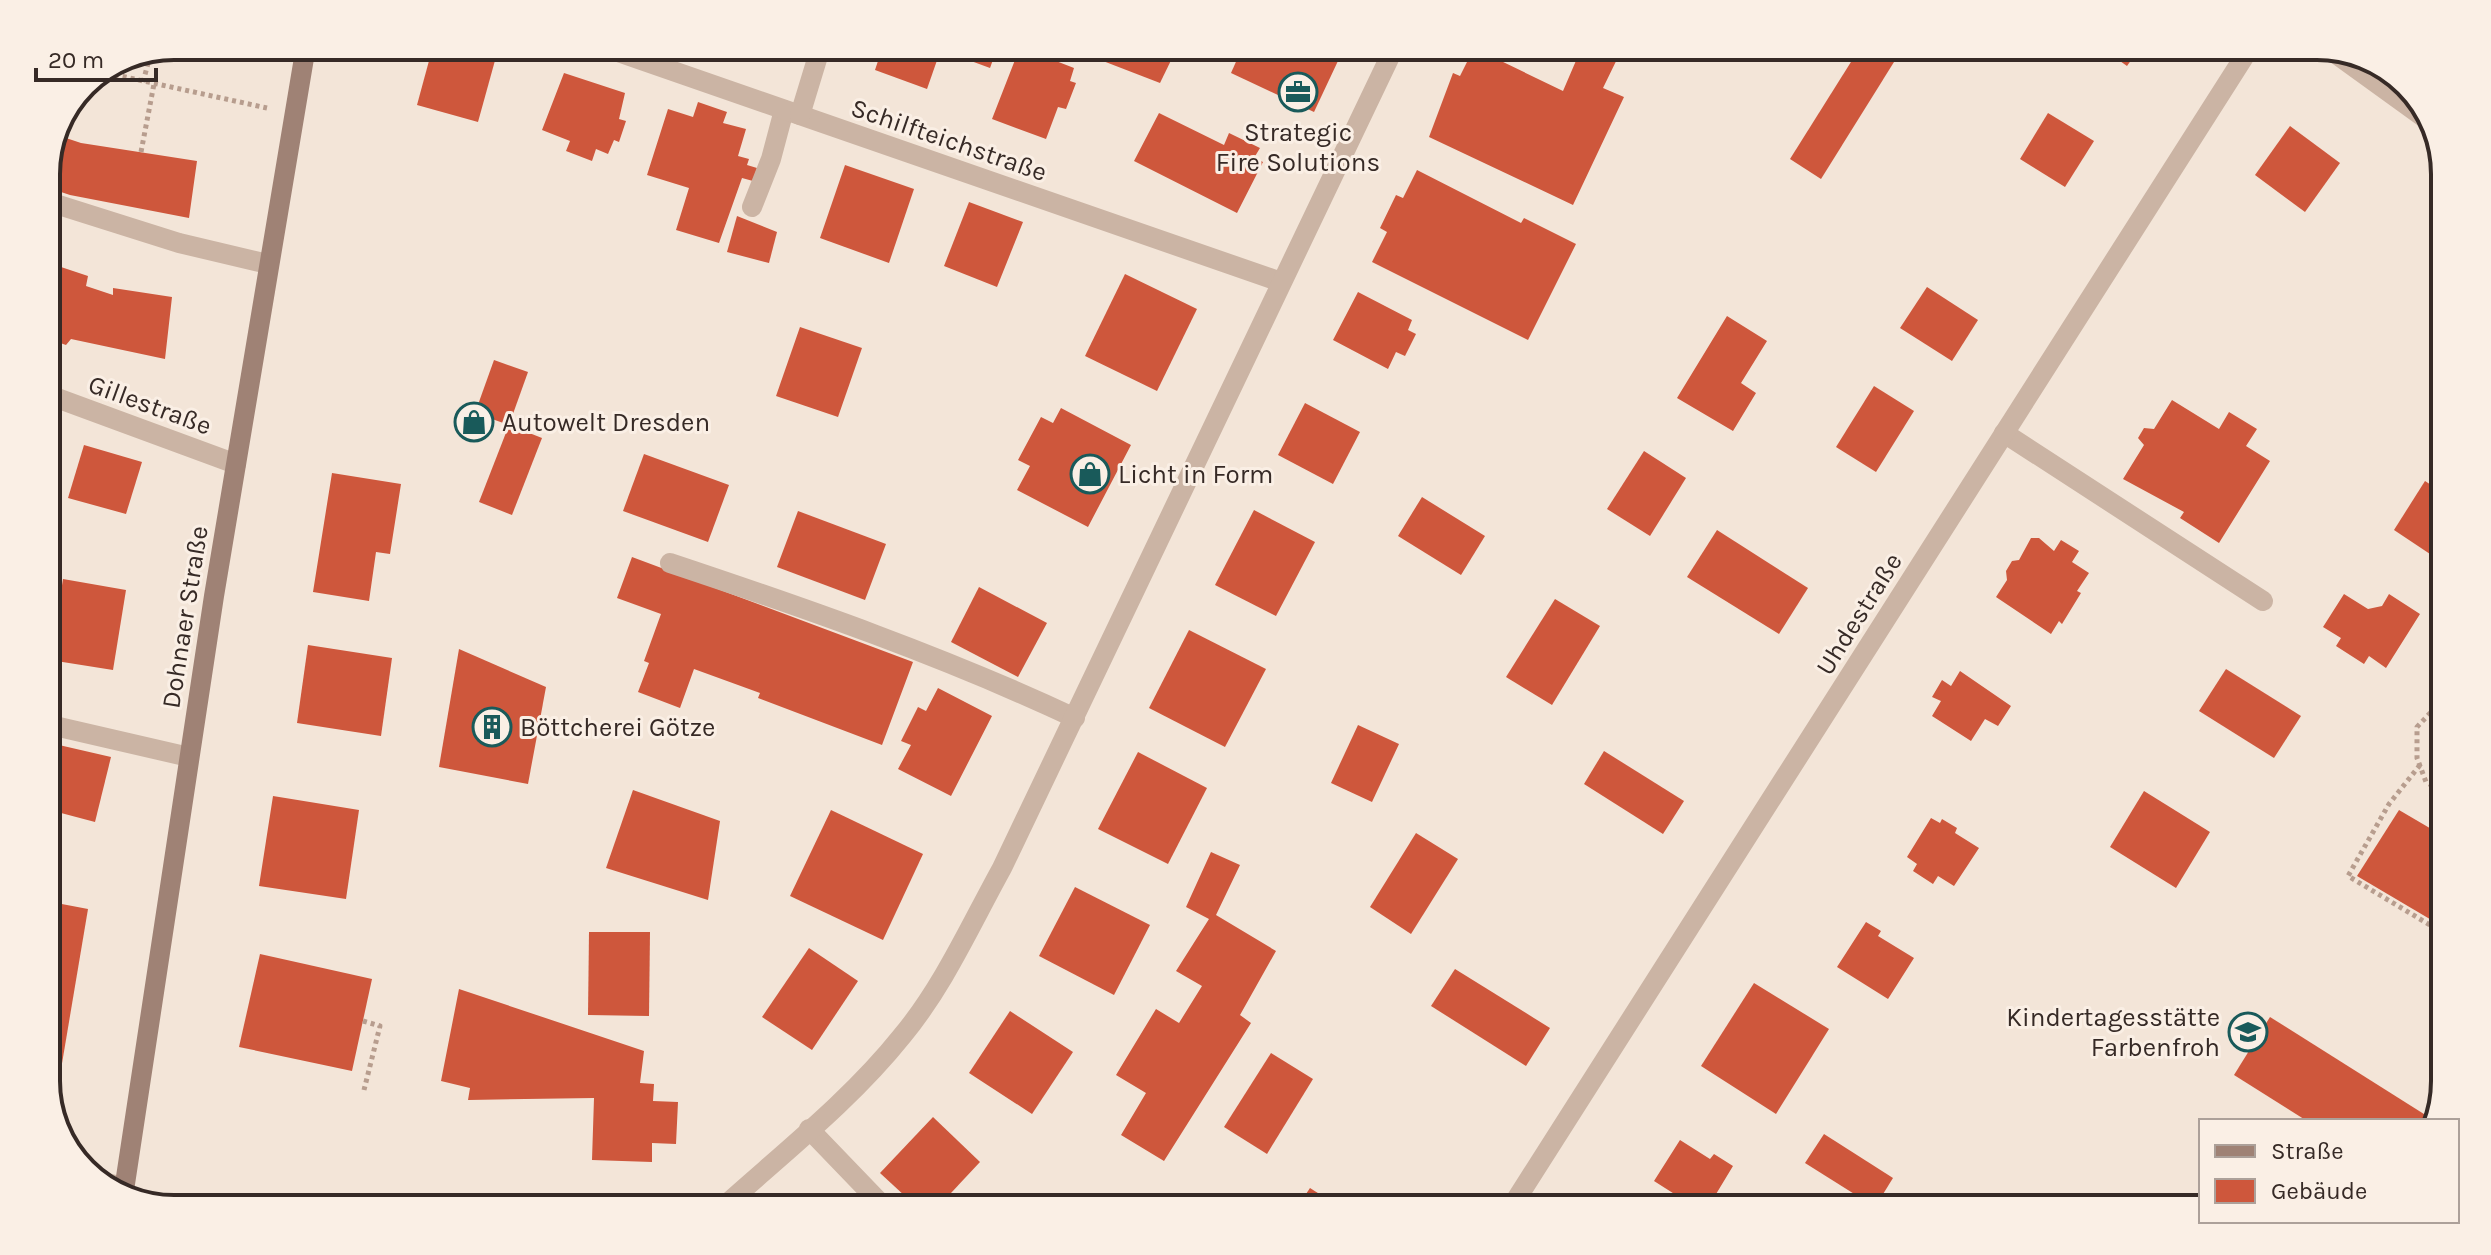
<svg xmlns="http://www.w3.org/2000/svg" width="2491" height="1255" viewBox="0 0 2491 1255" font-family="Karla,sans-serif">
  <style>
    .building { fill: #ce573c }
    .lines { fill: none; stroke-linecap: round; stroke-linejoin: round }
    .path { stroke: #b79d8e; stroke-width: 5; stroke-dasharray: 4 4; stroke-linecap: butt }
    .service { stroke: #cbb4a4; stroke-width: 20 }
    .minor { stroke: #cbb4a4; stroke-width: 20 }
    .tertiary { stroke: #cbb4a4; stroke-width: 20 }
    .secondary { stroke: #9f8275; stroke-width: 20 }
    .labels { text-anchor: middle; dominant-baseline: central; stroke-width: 6; stroke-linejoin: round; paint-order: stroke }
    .poi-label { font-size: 26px; fill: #362a26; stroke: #faefe5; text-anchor: start }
    .street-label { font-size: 26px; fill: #362a26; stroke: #faefe5 }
    .rim { fill: none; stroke: #362a26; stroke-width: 4 }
  </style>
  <rect width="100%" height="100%" fill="#f3e5d8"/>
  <g class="building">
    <path d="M433 46H499L478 122 417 105Z"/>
    <path d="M883 46H942L927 89 875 70Z"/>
    <path d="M955 46H998L990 68 952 54Z"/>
    <path d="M1110 46H1178L1160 83 1103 61Z"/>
    <path d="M1180 46H1206L1201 56Z"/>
    <path d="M1243 46H1345L1314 112 1231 73Z"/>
    <path d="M1575 46H1632L1630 50 1621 51 1603 88 1624 97 1573 205 1429 137 1453 73 1460 76 1474 48 1563 91 1581 49Z"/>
    <path d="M1861 46H1904L1821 179 1790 159Z"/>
    <path d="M2099 46H2141L2127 66Z"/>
    <path d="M1020 47 1074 68 1070 81 1076 83 1066 109 1058 107 1046 139 992 119Z"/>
    <path d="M564 73 625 93 619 119 626 121 619 142 614 140 608 154 596 149 592 161 566 151 570 141 542 130Z"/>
    <path d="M698 102 727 112 723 123 746 129 738 156 749 159 747 165 757 168 753 181 742 178 719 243 676 230 689 188 647 175 668 109 693 117Z"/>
    <path d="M1159 113 1224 145 1229 133 1260 148 1254 158 1263 162 1237 213 1134 161Z"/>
    <path d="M2048 113 2094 141 2065 187 2020 159Z"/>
    <path d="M2290 126 2340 163 2305 212 2255 175Z"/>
    <path d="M60 136 81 143 197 161 189 218 70 195 46 187V166Z"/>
    <path d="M845 165 914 189 889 263 820 238Z"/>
    <path d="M1417 170 1521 223 1524 218 1576 244 1528 340 1372 262 1387 232 1380 228 1396 195 1403 198Z"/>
    <path d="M969 202 1023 222 997 287 944 266Z"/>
    <path d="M737 216 777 232 769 263 727 252Z"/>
    <path d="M46 262 88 276 86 286 113 295V288L172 297 165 359 71 339 66 345 46 338Z"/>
    <path d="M1125 274 1197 309 1157 391 1085 356Z"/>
    <path d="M1927 287 1978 320 1952 361 1900 328Z"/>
    <path d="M1358 292 1412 320 1408 330 1416 334 1405 356 1396 352 1388 369 1333 340Z"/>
    <path d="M1727 316 1767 341 1741 383 1756 393 1733 431 1677 398Z"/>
    <path d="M800 327 862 348 838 417 776 396Z"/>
    <path d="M494 360 528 372 509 425 475 413Z"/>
    <path d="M1874 386 1914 411 1876 472 1836 447Z"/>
    <path d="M2172 400 2219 429 2229 412 2257 429 2246 446 2270 461 2219 543 2180 518 2184 512 2123 479 2144 445 2138 438 2144 428 2154 429Z"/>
    <path d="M1305 403 1360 432 1333 484 1278 455Z"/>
    <path d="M1061 408 1131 445 1088 527 1017 490 1030 466 1018 460 1041 417 1053 423Z"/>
    <path d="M509 425 542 438 512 515 479 502Z"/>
    <path d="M84 445 142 462 126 514 68 498Z"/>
    <path d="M1644 451 1686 478 1650 536 1607 509Z"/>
    <path d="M644 454 729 485 708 542 623 511Z"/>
    <path d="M332 473 401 484 390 554 376 552 369 601 313 592Z"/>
    <path d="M2425 481 2445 494V564L2394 530Z"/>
    <path d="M1422 497 1485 536 1461 575 1398 536Z"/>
    <path d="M1254 510 1315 542 1276 616 1215 585Z"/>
    <path d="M798 511 886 544 865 600 777 567Z"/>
    <path d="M1717 530 1808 588 1779 634 1687 577Z"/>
    <path d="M2031 538H2039L2054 551 2061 540 2079 551 2072 562 2089 573 2077 591 2081 593 2062 624 2059 621 2051 634 1996 597 2007 580 2006 571 2012 561 2019 560Z"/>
    <path d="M632 557 913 662 882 745 758 698 760 693 694 669 680 708 638 692 649 663 644 661 661 614 617 598Z"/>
    <path d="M63 579 126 590 113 670 50 660Z"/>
    <path d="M979 587 1047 623 1018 677 951 642Z"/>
    <path d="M2344 594 2368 609 2382 606 2389 594 2420 614 2386 668 2369 656 2364 664 2336 646 2341 638 2323 627Z"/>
    <path d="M1555 599 1600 626 1552 705 1506 677Z"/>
    <path d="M1189 630 1266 669 1225 747 1149 708Z"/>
    <path d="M308 645 392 658 381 736 297 723Z"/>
    <path d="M459 649 546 687 528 784 439 767Z"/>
    <path d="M2226 669 2301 716 2274 758 2199 711Z"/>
    <path d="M1960 671 2011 706 1998 726 1985 719 1971 741 1932 716 1941 701 1932 697 1942 680 1951 686Z"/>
    <path d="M938 688 992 716 951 796 898 769 911 745 901 741 918 707 926 711Z"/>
    <path d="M1358 725 1399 744 1372 802 1331 783Z"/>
    <path d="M46 742 111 757 95 822 46 809Z"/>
    <path d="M1604 751 1684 801 1663 834 1584 784Z"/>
    <path d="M1138 752 1207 788 1168 864 1098 829Z"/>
    <path d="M633 790 720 821 708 900 606 868Z"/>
    <path d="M2144 791 2210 832 2176 888 2110 847Z"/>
    <path d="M273 796 359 810 346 899 259 886Z"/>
    <path d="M831 810 923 854 883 940 790 896Z"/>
    <path d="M2399 810 2445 837V928L2357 876Z"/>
    <path d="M1931 818 1940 823 1942 819 1957 828 1955 833 1979 848 1954 886 1938 876 1933 884 1913 871 1917 864 1907 857Z"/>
    <path d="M1416 833 1458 859 1411 934 1370 907Z"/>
    <path d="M1211 852 1240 865 1216 915 1276 951 1240 1015 1251 1023 1164 1161 1121 1135 1146 1093 1116 1075 1156 1009 1179 1023 1202 986 1176 971 1209 919 1186 907Z"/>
    <path d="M1075 887 1150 925 1114 995 1039 956Z"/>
    <path d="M46 901 88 909 54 1111 46 1090Z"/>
    <path d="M1866 922 1881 931 1878 936 1914 958 1888 999 1837 967Z"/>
    <path d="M589 932H650L649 1016 588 1015Z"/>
    <path d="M809 948 858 981 812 1050 762 1017Z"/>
    <path d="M260 954 372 979 352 1071 239 1047Z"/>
    <path d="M1455 969 1550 1028 1526 1066 1431 1006Z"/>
    <path d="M1754 983 1829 1029 1776 1114 1701 1066Z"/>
    <path d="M459 989 644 1051 640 1083 654 1084 653 1101 678 1102 676 1144 652 1143V1162L592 1160 594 1098 468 1100 470 1088 441 1081Z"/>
    <path d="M1010 1011 1073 1052 1032 1114 969 1073Z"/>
    <path d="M2270 1017 2435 1121H2307L2234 1075Z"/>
    <path d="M1271 1053 1313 1079 1267 1154 1224 1127Z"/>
    <path d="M933 1117 980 1162 936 1209H919L880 1173Z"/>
    <path d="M1824 1134 1893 1178 1875 1207 1805 1163Z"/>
    <path d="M1680 1140 1710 1159 1714 1154 1733 1166 1707 1209H1698L1654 1181Z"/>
    <path d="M1310 1188 1343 1209H1296Z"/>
  </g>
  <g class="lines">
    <g class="path">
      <path d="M107 73 267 108"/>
      <path d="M143 82 150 56"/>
      <path d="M141 152 154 84"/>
      <path d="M2445 707 2433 710 2417 727V758L2426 782 2445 793"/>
      <path d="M2420 765 2389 804 2348 876 2445 934"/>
      <path d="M363 1021 380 1026 364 1090"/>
    </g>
    <g class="service">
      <path d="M46 201 179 243 268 264"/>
      <path d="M752 207 771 159 784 110"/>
      <path d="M2004 433 2263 601"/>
      <path d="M670 563C808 609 943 656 1075 718"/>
      <path d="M46 724 189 757"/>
      <path d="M809 1129 886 1209"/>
      <path d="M102 1182 124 1187"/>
    </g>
    <g class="minor">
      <path d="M601 46 1281 282"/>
      <path d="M2329 49 2430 122"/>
      <path d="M800 115 821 46"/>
      <path d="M46 394 236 464"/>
      <path d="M1510 1209 2251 46"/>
    </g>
    <path class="tertiary" d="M721 1209C782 1154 851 1100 902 1036 943 987 971 924 1002 868L1395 46"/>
    <path class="secondary" d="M123 1197 214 596 306 46"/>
  </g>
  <defs>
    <g id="office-ring" transform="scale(2)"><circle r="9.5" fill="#faefe5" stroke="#195a5a" stroke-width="1.5"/><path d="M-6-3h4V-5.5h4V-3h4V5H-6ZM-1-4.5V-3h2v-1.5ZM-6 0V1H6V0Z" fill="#195a5a"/></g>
    <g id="shop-ring" transform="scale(2)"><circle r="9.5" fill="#faefe5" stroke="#195a5a" stroke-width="1.5"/><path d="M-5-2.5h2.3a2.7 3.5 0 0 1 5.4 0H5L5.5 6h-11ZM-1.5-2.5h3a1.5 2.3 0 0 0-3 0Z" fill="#195a5a"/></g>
    <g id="building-ring" transform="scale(2)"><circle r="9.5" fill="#faefe5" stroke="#195a5a" stroke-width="1.5"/><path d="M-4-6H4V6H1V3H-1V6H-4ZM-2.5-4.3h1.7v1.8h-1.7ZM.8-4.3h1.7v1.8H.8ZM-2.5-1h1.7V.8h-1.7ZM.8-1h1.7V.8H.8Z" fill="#195a5a"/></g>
    <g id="school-ring" transform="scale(2)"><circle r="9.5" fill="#faefe5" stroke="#195a5a" stroke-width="1.5"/><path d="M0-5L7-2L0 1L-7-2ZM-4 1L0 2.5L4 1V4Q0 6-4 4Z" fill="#195a5a"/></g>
  </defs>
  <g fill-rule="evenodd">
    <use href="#office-ring" x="1298" y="92"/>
    <use href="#shop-ring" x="474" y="422"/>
    <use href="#shop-ring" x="1090" y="474"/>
    <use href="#building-ring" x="492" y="727"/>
    <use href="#school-ring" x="2248" y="1032"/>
  </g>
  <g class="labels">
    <g class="poi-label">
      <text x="1298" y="132" text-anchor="middle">Strategic<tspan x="1298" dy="30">Fire Solutions</tspan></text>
      <text x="502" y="422">Autowelt Dresden</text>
      <text x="1118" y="474">Licht in Form</text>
      <text x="520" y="727">Böttcherei Götze</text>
      <text x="2220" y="1017" text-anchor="end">Kindertagesstätte<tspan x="2220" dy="30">Farbenfroh</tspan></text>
    </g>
    <g class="street-label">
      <text transform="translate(949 140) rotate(19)">Schilfteichstraße</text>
      <text transform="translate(150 405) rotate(20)">Gillestraße</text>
      <text transform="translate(1859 614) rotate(-58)">Uhdestraße</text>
      <text transform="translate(185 617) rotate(-81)">Dohnaer Straße</text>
    </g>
  </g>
  <path d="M0 0H2491V1255H0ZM174 60H2317A114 114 0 0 1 2431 174V1081A114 114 0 0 1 2317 1195H174A114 114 0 0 1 60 1081V174A114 114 0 0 1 174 60Z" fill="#faefe5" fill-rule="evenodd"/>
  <path class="rim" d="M174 60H2317A114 114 0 0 1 2431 174V1081A114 114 0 0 1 2317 1195H174A114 114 0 0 1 60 1081V174A114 114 0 0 1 174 60Z"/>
  <rect x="2199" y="1119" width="260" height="104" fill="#faefe5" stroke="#aca099" stroke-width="2"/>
  <rect x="2215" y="1145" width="40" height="12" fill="#9f8275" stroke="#aca099" stroke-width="2"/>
  <text x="2271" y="1159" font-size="24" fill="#362a26">Straße</text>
  <rect x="2215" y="1179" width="40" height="24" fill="#ce573c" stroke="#aca099" stroke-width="2"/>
  <text x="2271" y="1199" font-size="24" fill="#362a26">Gebäude</text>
  <path d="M36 68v12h120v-12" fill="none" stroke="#362a26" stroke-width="4"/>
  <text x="48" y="68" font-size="24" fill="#362a26" stroke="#faefe5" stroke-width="6" paint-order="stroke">20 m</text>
</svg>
